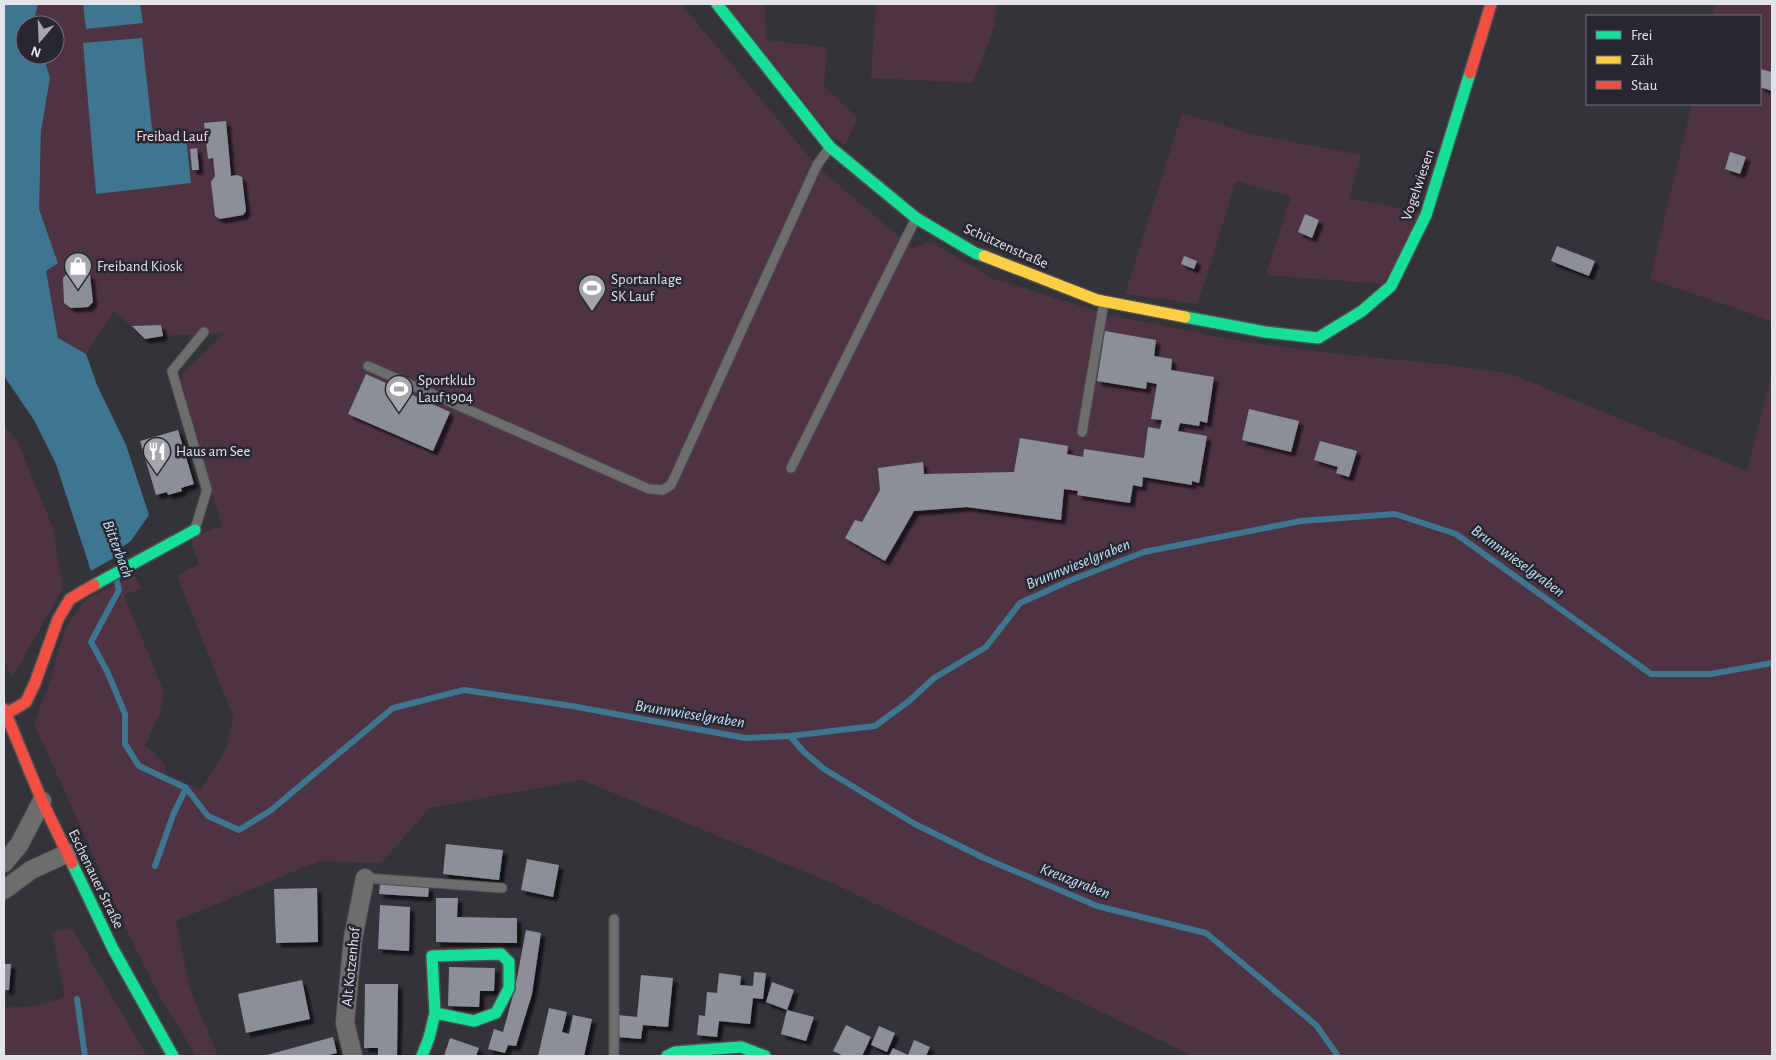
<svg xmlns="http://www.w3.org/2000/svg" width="1776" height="1060" viewBox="0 0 1776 1060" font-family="'Alegreya Sans',sans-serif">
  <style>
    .green { fill: #4e3442 }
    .water { fill: #3e7691 }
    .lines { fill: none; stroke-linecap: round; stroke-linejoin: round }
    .stream { stroke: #3e7691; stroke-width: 6 }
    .building { fill: #8a8f99; filter: url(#shadow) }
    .lane-casing { stroke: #505054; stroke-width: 11 }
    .street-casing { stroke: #505054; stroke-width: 20 }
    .fast-casing { stroke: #505054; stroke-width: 14 }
    .slow-casing { stroke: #505054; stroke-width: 14 }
    .jam-casing { stroke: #505054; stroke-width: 14 }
    .lane { stroke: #6e6d6e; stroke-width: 9 }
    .street { stroke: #6e6d6e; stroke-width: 18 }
    .fast { stroke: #16e098; stroke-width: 11 }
    .slow { stroke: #ffcf43; stroke-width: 11 }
    .jam { stroke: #f24e42; stroke-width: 11 }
    .labels { text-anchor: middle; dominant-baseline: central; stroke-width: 5; stroke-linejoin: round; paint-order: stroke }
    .park-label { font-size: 15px; fill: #fcd9e9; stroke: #272631 }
    .street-label { font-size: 15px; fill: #e3e3ea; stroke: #272631 }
    .poi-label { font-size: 15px; fill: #e3e3ea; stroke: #272631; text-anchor: start }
    .water-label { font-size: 16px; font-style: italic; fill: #c2e4f6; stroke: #272631 }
  </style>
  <defs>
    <filter id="shadow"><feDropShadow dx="4.5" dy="4.5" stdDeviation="1" flood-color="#0009"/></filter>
  </defs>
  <rect width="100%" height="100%" fill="#333338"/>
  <g class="green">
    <path d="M38 4H681L817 166 912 248 931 242 994 279 1113 316 1245 342 1338 354 1452 365 1511 374 1747 471 1772 373V1056H1193L832 883 582 780 430 808 381 863 319 861 176 921 189 986 218 1056H196L160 997 129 935 34 723 49 685 65 629 86 599 135 575 141 589 124 595 164 692 161 711 145 746 156 754 165 766V773L201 790 227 747 233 716 177 576 199 564 190 538 222 526 183 387 182 374 224 333 163 336 145 339 114 311 86 354 58 338 46 271 58 263 39 209 41 131 50 78 43 55H55V25H33Z"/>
    <path d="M726 4H765L766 40 827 47 824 87 858 118 845 145 832 137Z"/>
    <path d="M876 4H996L995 24 973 83 871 78Z"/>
    <path d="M1714 4H1772V321L1650 279 1692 104H1760V16H1712Z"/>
    <path d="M1182 113 1255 135 1361 155 1349 198 1422 213 1383 284 1266 275 1291 196 1236 181 1198 304 1125 294Z"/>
    <path d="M4 426 17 440 53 528 63 588 12 678 4 659Z"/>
    <path d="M72 928 147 1056H4V1007C25 1008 45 1005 65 997L52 932Z"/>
  </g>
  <g class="water">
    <path d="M4 4H38L33 25H25V55H43L50 78 41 131 39 209 58 263 46 271 58 338 86 354 97 385 126 445 149 515 130 542 119 549 117 556 91 571 56 464 34 420 4 376Z"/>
    <path d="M83 4H140L143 23 86 29Z"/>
    <path d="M142 38 152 129 167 136H186L191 183 96 194 83 43Z"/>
  </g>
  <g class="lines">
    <g class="stream">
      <path d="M116 578 119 590 91 642 107 671 125 714V744L139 766 186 788 173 815 155 866"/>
      <path d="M790 736 804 752 824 769 915 824 984 858 1097 906 1206 933 1316 1025 1338 1056"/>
      <path d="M186 788 208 816 239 830 270 811 393 708 464 690 572 706 745 738 790 736 875 726 909 701 934 678 986 647 1020 603 1069 581 1144 552 1301 521 1395 514 1456 534 1651 674H1711L1772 663"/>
      <path d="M77 999 85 1056"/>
    </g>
  </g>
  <g class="building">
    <path d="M1760 69 1772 72V91L1760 87Z"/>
    <path d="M226 121 231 176 237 175 242 177 246 211 243 215 220 219 215 216 211 182 215 176 213 158 208 159 204 123Z"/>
    <path d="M197 148 199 170H192L190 149Z"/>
    <path d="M1730 152 1746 157 1740 174 1725 169Z"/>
    <path d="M1305 214 1319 220 1312 238 1298 232Z"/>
    <path d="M1557 246 1595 261 1589 276 1551 261Z"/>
    <path d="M1184 256 1197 261 1194 269 1181 264Z"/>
    <path d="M84 271 90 275 93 302 88 307 71 308 64 303 63 278 69 272Z"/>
    <path d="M161 325 163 336 145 339 132 326Z"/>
    <path d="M1105 331 1156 340 1154 356 1172 359 1171 370 1214 377 1207 423 1200 421 1199 426 1180 423 1178 431 1207 436 1199 483 1192 481V485L1143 477 1142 487 1133 485 1130 503 1077 495 1078 491 1064 489 1061 520 967 507 914 511 885 561 845 538 855 520 862 522 880 490 878 468 923 462 924 474 1014 472 1020 438 1068 446 1067 454 1083 457 1084 449 1144 458 1148 427 1160 429 1162 420 1151 419 1157 384 1147 382 1146 389 1097 381Z"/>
    <path d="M366 374 450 412 433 451 348 414Z"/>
    <path d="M1249 409 1299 421 1291 452 1242 440Z"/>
    <path d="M178 430 194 484 181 488 182 491 168 495 167 492 156 495 140 441Z"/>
    <path d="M1320 441 1357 451 1349 477 1336 473 1338 467 1314 460Z"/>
    <path d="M446 844 503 850 499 880 443 874Z"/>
    <path d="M527 859 559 865 553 897 521 890Z"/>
    <path d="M380 884 429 887 428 897 379 894Z"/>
    <path d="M317 888 318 942 276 943 274 889Z"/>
    <path d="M436 898H458L457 917 517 918V943L436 942Z"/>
    <path d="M380 905 410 907 409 951 378 949Z"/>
    <path d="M526 930 541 933 532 994 516 1046 508 1045 505 1053 488 1049 494 1029 503 1032 515 988Z"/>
    <path d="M4 964H11L9 990H4Z"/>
    <path d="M449 967 495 968 494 991H480L479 1007 448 1006Z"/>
    <path d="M754 972 766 973 763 999 753 998 750 1024 719 1021 717 1037 697 1035 699 1015 705 1016 707 992 717 993 719 973 741 976 740 985 753 986Z"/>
    <path d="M641 975 673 978 668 1027 643 1025 641 1039 616 1037 618 1015 637 1017Z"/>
    <path d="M302 980 310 1019 246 1033 238 994Z"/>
    <path d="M772 982 794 990 787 1010 766 1002Z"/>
    <path d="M365 984H398L397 1056H378V1048H364Z"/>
    <path d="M549 1008 567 1012 562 1032 569 1034 573 1015 592 1019 584 1056H538Z"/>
    <path d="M787 1010 814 1017 806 1041 781 1034Z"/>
    <path d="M846 1025 871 1037 862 1056H844L833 1051Z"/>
    <path d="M879 1026 895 1033 887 1052 871 1045Z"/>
    <path d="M333 1037 337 1053 325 1056H263Z"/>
    <path d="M450 1038 479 1048 476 1056H444Z"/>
    <path d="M914 1040 930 1047 926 1056H889L893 1048 908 1055Z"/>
  </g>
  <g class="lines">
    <g class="lane-casing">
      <g id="lane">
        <path d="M368 366 649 489 663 490 671 485 817 165 830 147"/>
        <path d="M1082 432 1104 302"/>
        <path d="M791 468 916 218"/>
        <path d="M195 529 207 490 172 371 204 332"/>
        <path d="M365 878 502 888"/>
        <path d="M614 919V1056"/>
      </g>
    </g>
    <g class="street-casing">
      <g id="street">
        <path d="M4 863 19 845 42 801"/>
        <path d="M4 890 31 870 68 853"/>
        <path d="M353 1056 345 1023 353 938 365 878"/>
      </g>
    </g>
    <g class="fast-casing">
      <g id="fast">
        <path d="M717 4 830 147 916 218 975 253 984 256"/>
        <path d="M1185 317 1265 332 1318 338 1362 311 1391 286 1426 215 1470 73"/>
        <path d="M94 585 195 530"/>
        <path d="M72 863 113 949 173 1056"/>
        <path d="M422 1056 429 1038 435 1013 432 956 501 954 509 962V988L496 1013 474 1021 435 1013"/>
        <path d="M667 1056 675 1052 741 1047 765 1056"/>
      </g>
    </g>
    <g class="slow-casing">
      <path id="slow" d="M984 256 1097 300 1185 317"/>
    </g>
    <g class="jam-casing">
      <g id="jam">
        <path d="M1470 73 1491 4"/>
        <path d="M4 709 42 801 72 863"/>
        <path d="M6 714 26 702 35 683 58 619 70 599 94 585"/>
      </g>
    </g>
    <use href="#lane" class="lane"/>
    <use href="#street" class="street"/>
    <use href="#fast" class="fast"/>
    <use href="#slow" class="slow"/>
    <use href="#jam" class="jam"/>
  </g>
  <defs>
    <g id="shop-pin" transform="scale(1.4375)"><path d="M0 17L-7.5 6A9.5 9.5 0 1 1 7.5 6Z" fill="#a5a5ac" stroke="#272631"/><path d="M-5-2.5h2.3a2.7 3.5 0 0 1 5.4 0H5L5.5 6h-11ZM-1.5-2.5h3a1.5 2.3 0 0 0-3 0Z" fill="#fff"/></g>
    <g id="stadium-pin" transform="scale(1.4375)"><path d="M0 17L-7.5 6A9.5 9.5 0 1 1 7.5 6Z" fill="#a5a5ac" stroke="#272631"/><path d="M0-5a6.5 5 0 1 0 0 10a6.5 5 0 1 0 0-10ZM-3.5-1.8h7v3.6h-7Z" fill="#fff"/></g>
    <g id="restaurant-pin" transform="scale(1.4375)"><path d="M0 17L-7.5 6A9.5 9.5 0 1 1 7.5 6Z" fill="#a5a5ac" stroke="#272631"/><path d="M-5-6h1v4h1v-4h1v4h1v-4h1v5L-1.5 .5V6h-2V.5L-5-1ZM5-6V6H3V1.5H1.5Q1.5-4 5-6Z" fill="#fff"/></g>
  </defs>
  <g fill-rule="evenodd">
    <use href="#shop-pin" x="78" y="266"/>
    <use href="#stadium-pin" x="592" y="288"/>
    <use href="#stadium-pin" x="399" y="389"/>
    <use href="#restaurant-pin" x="157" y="451"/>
  </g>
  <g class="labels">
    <g class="park-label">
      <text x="172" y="136">Freibad Lauf</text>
    </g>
    <g class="street-label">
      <text transform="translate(1418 185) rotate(-71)">Vogelwiesen</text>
      <text transform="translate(1006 246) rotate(24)">Schützenstraße</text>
      <text transform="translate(96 879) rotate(64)">Eschenauer Straße</text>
      <text transform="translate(351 967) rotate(-84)">Alt Kotzenhof</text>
    </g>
    <g class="poi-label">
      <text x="97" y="266">Freiband Kiosk</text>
      <text x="611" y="279">Sportanlage<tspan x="611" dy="17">SK Lauf</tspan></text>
      <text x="418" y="380">Sportklub<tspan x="418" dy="17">Lauf 1904</tspan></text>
      <text x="176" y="451">Haus am See</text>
    </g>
    <g class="water-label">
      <text transform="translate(118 549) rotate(69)">Bitterbach</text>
      <text transform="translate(1518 561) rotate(36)">Brunnwieselgraben</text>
      <text transform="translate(1078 564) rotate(-22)">Brunnwieselgraben</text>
      <text transform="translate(690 714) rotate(9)">Brunnwieselgraben</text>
      <text transform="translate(1075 881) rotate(21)">Kreuzgraben</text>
    </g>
  </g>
  <rect width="1776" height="1060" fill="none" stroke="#e3e3ea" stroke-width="10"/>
  <rect x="1586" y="15" width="175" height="90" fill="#272631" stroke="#72727b"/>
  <rect x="1596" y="31" width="25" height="8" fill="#16e098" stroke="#72727b"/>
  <text x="1631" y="40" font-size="15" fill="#e3e3ea">Frei</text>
  <rect x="1596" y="56" width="25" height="8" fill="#ffcf43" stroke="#72727b"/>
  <text x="1631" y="65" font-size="15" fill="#e3e3ea">Zäh</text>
  <rect x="1596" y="81" width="25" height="8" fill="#f24e42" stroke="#72727b"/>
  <text x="1631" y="90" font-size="15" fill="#e3e3ea">Stau</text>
  <g transform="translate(40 40) rotate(199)"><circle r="24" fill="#272631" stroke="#72727b"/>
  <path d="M0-4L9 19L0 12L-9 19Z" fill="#a5a5ac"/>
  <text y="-8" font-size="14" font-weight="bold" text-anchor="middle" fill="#e3e3ea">N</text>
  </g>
</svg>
